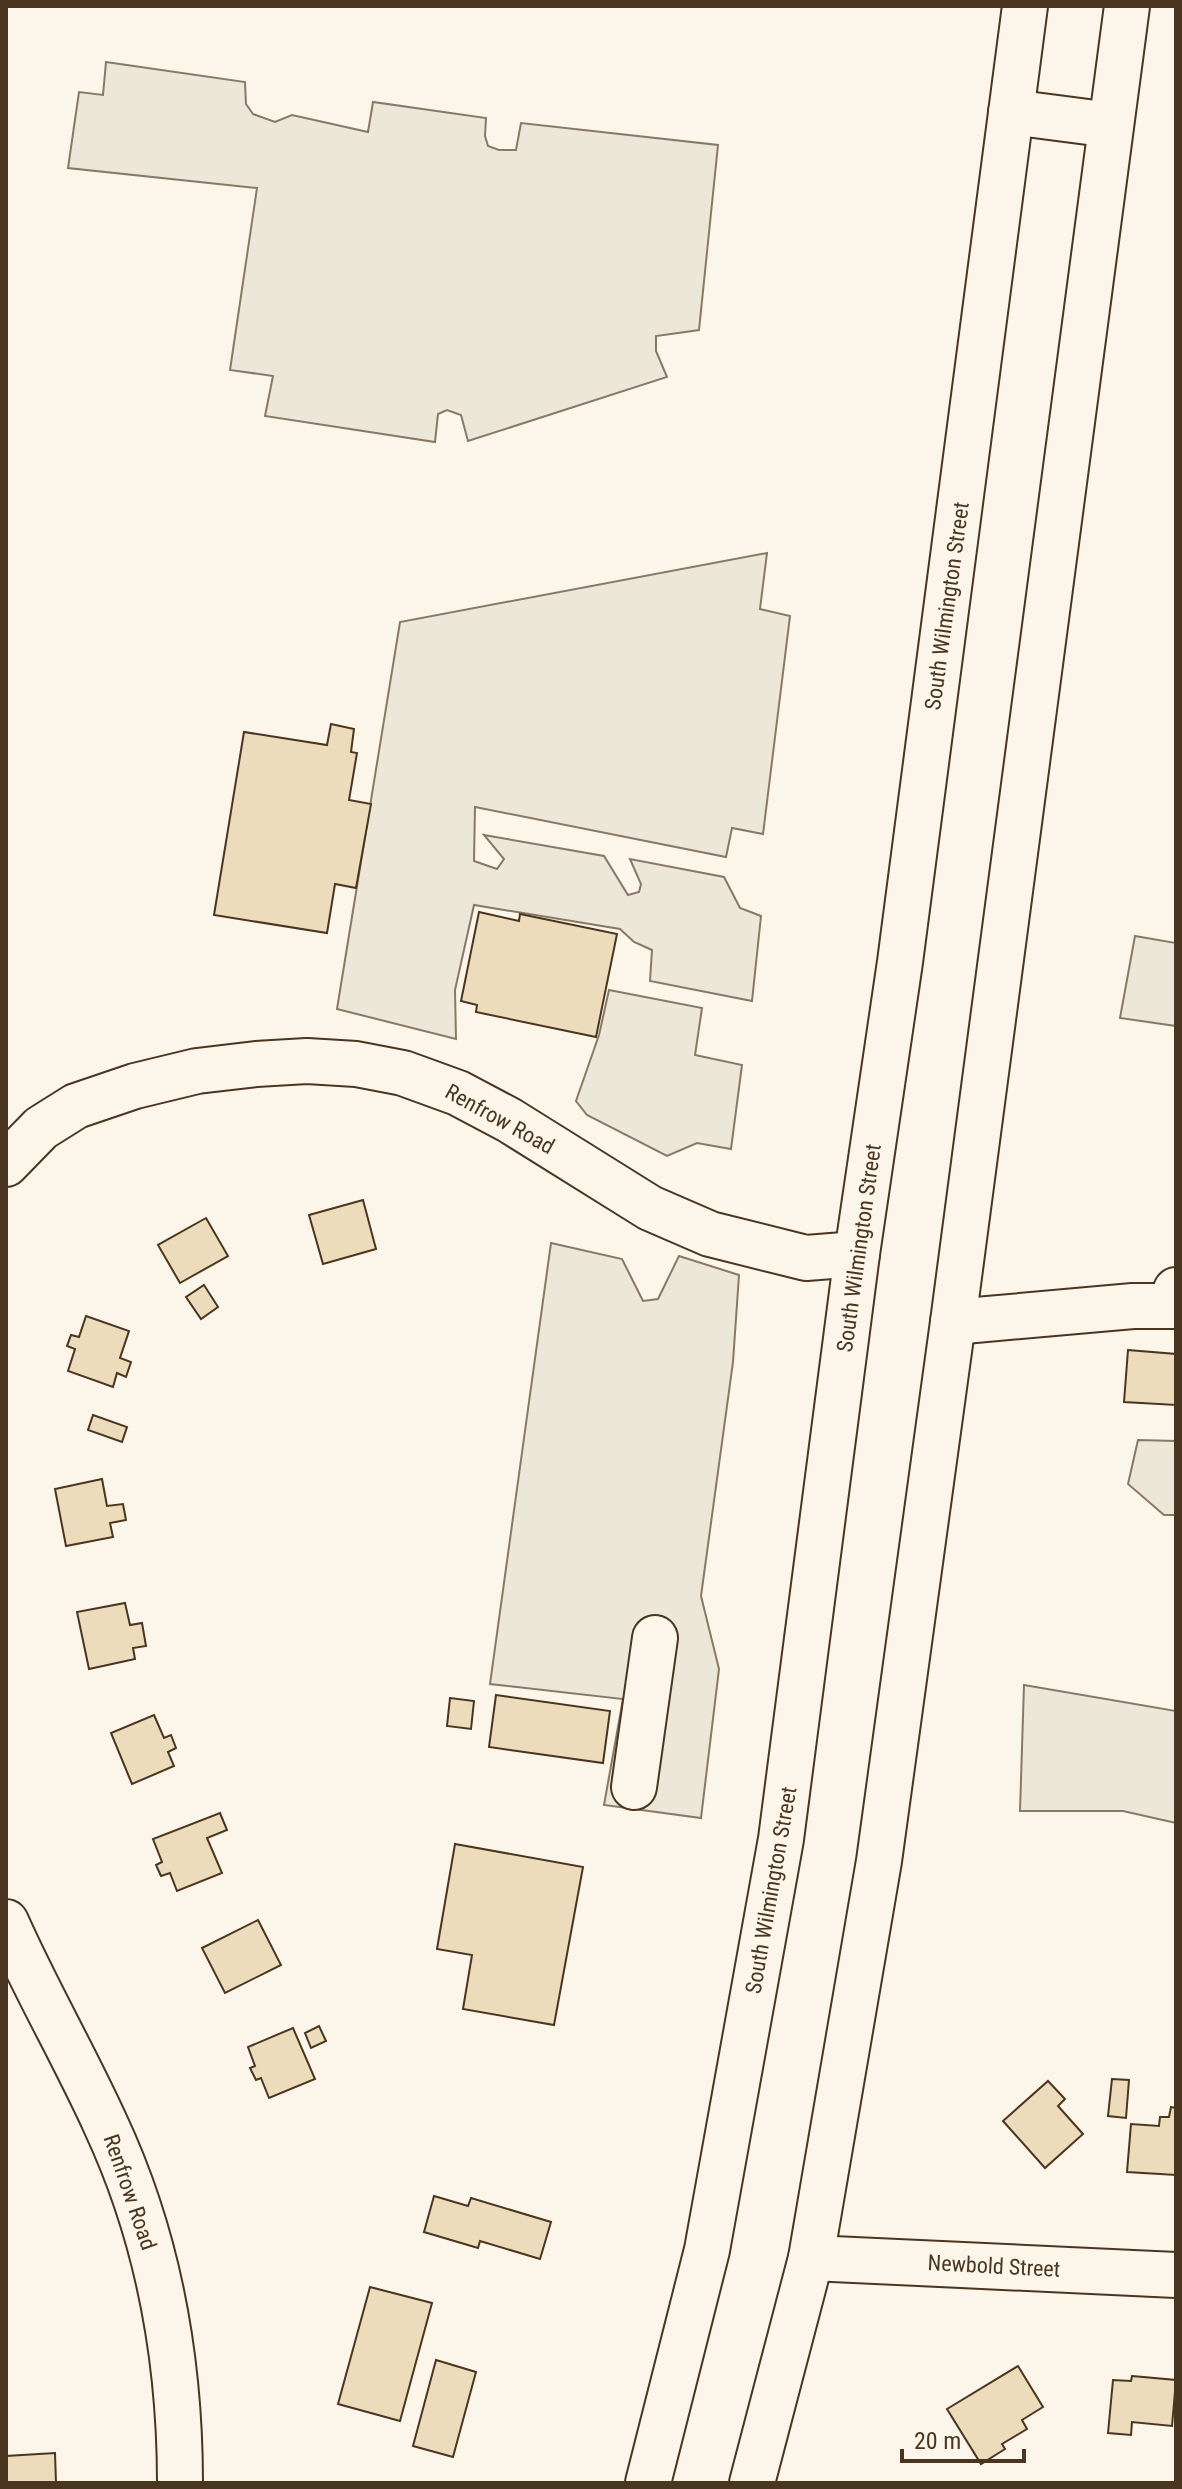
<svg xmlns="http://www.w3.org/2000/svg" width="1182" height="2489" viewBox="0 0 1182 2489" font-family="'Roboto Condensed',sans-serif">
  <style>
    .parking { fill: #ede7d9; stroke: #887966; stroke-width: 2 }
    .building { fill: #ecdcbc; stroke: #4a3520; stroke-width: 2 }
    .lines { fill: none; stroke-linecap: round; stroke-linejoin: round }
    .minor-casing { stroke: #4a3520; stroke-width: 48 }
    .major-casing { stroke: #4a3520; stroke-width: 48 }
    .minor { stroke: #fbf6e9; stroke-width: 44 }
    .major { stroke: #fbf6e9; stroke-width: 44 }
    .labels { text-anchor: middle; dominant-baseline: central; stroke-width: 6; stroke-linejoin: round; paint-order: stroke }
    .street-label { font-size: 22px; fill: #4a3520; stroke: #fbf6e9 }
  </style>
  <rect width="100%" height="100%" fill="#fbf6e9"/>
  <g class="parking">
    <path d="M106 62 245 82 246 104 253 114 275 122 292 115 368 132 373 102 486 118 485 136 488 146 499 150H516L521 123 718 145 699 330 656 336V351L667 377 468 441 461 415 447 410 438 414 435 442 265 416 273 376 230 370 257 188 68 168 79 92 103 95Z"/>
    <path d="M767 553 760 609 790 616 763 834 732 828 726 857 475 807 474 861 497 869 504 859 484 835 604 856 628 895 639 892 641 884 630 859 724 877 740 908 761 916 752 1001 650 981 652 950 634 942 620 929 474 905 455 990 456 1039 337 1009 400 622Z"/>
    <path d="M1135 936 1176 943V1026L1120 1018Z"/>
    <path d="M609 990 702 1008 695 1055 742 1065 731 1149 697 1143 667 1156 587 1115 576 1101 599 1035Z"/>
    <path d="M551 1243 622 1259 643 1301 658 1299 679 1256 739 1275 733 1362 701 1596 719 1669 701 1818 604 1805 623 1699 490 1684Z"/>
    <path d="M1138 1440 1176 1441V1515H1164L1128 1484Z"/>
    <path d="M1024 1685 1176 1711V1823L1123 1811H1020Z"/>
  </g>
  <g class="building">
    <path d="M331 724 354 729 351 752 357 753 349 800 371 804 356 888 335 884 327 933 214 915 244 732 327 745Z"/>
    <path d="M479 912 519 921 520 914 617 934 596 1037 476 1012 477 1005 461 1001Z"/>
    <path d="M363 1200 376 1249 323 1264 309 1215Z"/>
    <path d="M206 1218 228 1256 180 1283 158 1245Z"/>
    <path d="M204 1285 218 1307 201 1319 186 1297Z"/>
    <path d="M86 1316 129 1331 120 1358 131 1362 126 1377 117 1373 113 1387 68 1371 75 1349 67 1346 71 1335 79 1337Z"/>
    <path d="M1128 1350 1176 1354V1405L1124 1402Z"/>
    <path d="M93 1415 127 1427 122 1442 88 1430Z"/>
    <path d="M102 1479 107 1506 123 1504 126 1520 110 1523 113 1537 66 1546 55 1489Z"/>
    <path d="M125 1603 130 1625 142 1623 146 1646 133 1648 135 1659 89 1669 77 1612Z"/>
    <path d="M496 1695 610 1711 603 1763 489 1747Z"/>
    <path d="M450 1698 474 1701 471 1729 447 1726Z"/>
    <path d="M154 1715 164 1738 171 1735 176 1748 168 1752 174 1766 132 1784 111 1733Z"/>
    <path d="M220 1813 227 1830 207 1838 222 1873 177 1891 170 1873 161 1876 156 1865 162 1862 153 1839Z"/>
    <path d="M455 1844 583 1867 554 2025 463 2009 472 1955 437 1949Z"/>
    <path d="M258 1920 281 1965 225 1993 202 1948Z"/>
    <path d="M319 2026 326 2041 311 2048 305 2033Z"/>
    <path d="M293 2028 315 2079 269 2098 261 2078 256 2080 250 2068 255 2066 248 2047Z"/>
    <path d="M1112 2079 1129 2080 1126 2118 1108 2116Z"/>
    <path d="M1048 2081 1065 2099 1058 2106 1083 2134 1045 2168 1003 2121Z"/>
    <path d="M1171 2107 1176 2108V2175L1127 2172 1131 2124 1159 2126 1160 2117H1169Z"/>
    <path d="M434 2196 468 2206 471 2198 551 2222 540 2259 480 2241 478 2248 424 2232Z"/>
    <path d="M370 2287 432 2303 400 2421 338 2404Z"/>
    <path d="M436 2360 476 2372 453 2457 413 2446Z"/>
    <path d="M1018 2366 1043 2407 1022 2420 1027 2429 1002 2444 1005 2449 981 2464 947 2409Z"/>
    <path d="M1132 2376 1176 2380 1172 2426 1132 2422 1131 2435 1108 2433 1113 2380 1131 2381Z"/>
    <path d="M55 2453 56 2483H6V2456Z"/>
  </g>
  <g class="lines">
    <g class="minor-casing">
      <g id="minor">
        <path d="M6 1164 41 1128 76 1106 135 1086 197 1071 256 1064 307 1061 356 1064 403 1073 458 1093 509 1120 650 1208 710 1234 806 1258 857 1254"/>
        <path d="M953 1322 1133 1306H1174L1176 1290"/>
        <path d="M634 1787 655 1638"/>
        <path d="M6 1922C36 1990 74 2055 105 2123 158 2236 180 2359 180 2483"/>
        <path d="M811 2258 1176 2275"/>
      </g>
    </g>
    <g class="major-casing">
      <g id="major">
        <path d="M1011 112 1111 125"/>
        <path d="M648 2483 707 2250 781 1839 857 1254 900 962 1025 6"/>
        <path d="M752 2483 811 2258 879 1861 953 1322 1127 6"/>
      </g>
    </g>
    <use href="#minor" class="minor"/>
    <use href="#major" class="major"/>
  </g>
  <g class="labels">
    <g class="street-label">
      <text transform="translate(947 606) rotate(-82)">South Wilmington Street</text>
      <text transform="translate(500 1119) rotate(29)">Renfrow Road</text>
      <text transform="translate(859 1248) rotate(-82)">South Wilmington Street</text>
      <text transform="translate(771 1890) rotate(-80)">South Wilmington Street</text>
      <text transform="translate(130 2192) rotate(71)">Renfrow Road</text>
      <text transform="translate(994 2266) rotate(3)">Newbold Street</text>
    </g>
  </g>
  <rect width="1182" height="2489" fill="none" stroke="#4a3520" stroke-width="16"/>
  <path d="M902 2449v12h122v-12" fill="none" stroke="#4a3520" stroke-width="4"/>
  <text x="914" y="2449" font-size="24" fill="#4a3520" stroke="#fbf6e9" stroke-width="6" paint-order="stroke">20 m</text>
</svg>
